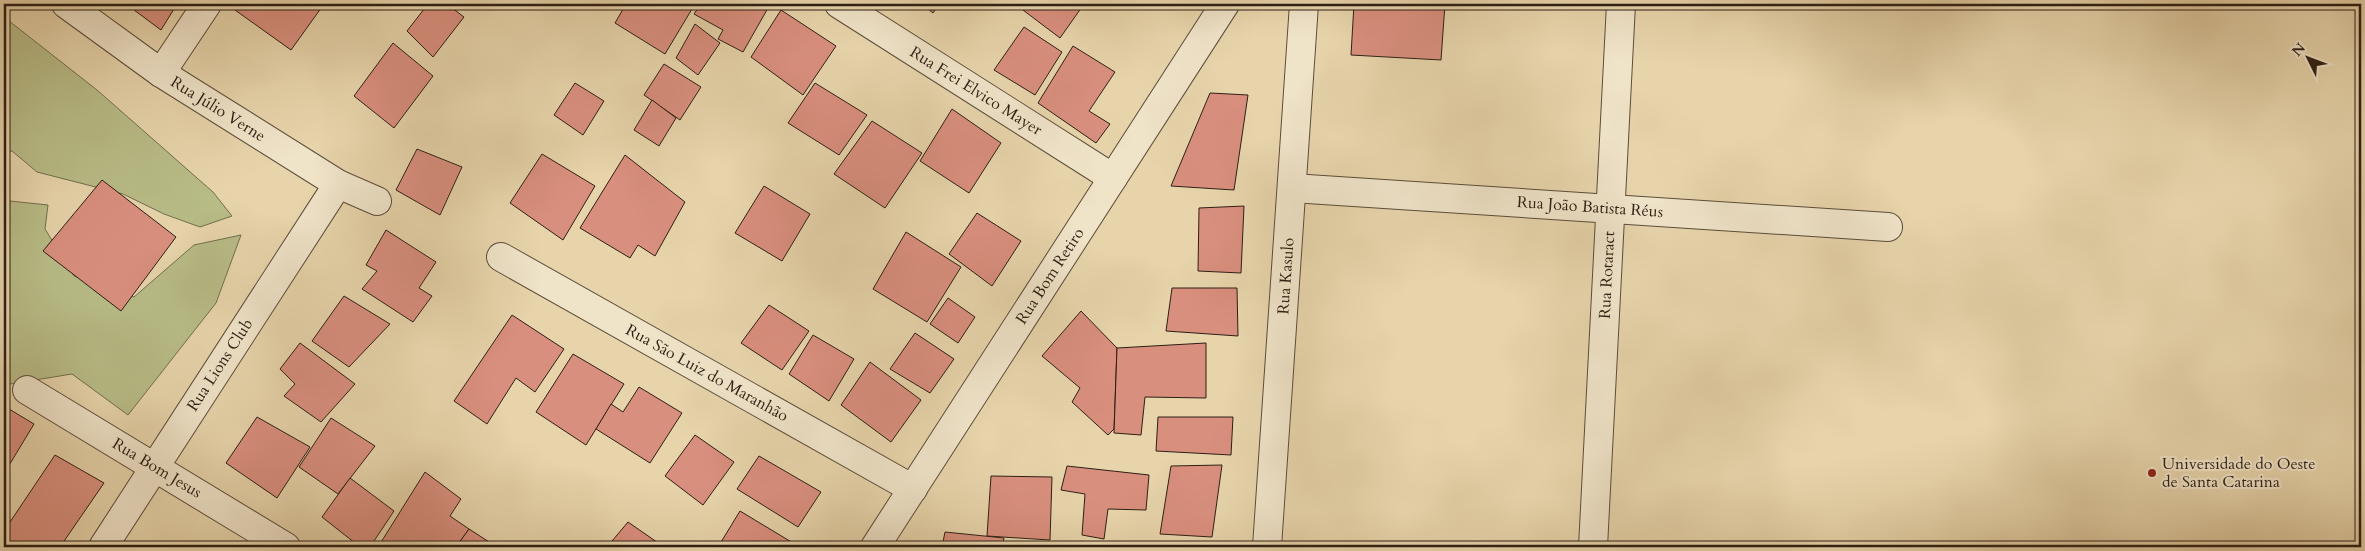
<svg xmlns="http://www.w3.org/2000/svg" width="2365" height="551" viewBox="0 0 2365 551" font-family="Cardo,serif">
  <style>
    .green { fill: #b8bc87; stroke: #726e4e }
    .building { fill: #d98f7e; stroke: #2d1f14 }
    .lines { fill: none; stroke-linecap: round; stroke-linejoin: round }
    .minor-casing { stroke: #5c4c3a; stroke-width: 30 }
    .minor { stroke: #efe3c8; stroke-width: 28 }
    .poi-dot { fill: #8f2418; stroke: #efe3c8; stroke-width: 2 }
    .labels { text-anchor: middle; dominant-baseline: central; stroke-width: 4.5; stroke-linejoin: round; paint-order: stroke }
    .street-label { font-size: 16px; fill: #2d1f14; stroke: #efe3c8 }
    .poi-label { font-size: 16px; fill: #2d1f14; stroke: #efe3c8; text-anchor: start }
  </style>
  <rect width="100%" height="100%" fill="#e7d4ab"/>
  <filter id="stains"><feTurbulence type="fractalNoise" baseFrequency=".004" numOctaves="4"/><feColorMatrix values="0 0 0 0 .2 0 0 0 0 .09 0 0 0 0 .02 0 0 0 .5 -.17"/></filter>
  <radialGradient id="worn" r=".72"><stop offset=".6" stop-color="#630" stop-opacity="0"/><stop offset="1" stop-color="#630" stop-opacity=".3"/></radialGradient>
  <g class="green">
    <path d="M4 17 97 90 213 192 232 216 200 227 164 214 123 194 37 172 12 151H4Z"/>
    <path d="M10 201 48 205 45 229 74 276 134 297 194 245 241 235 216 303 128 415 72 374 4 385V204Z"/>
  </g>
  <g class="building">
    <path d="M126 4H177L161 30Z"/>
    <path d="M238 4H324L291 50 235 10Z"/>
    <path d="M428 4H447L464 17 433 57 407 31Z"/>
    <path d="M626 4H695L665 54 615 23Z"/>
    <path d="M701 4H761L768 8 743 52 718 39 723 30 694 14Z"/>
    <path d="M922 4H939L933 13Z"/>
    <path d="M1028 4H1084L1060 38 1023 10Z"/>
    <path d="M1354 4H1445L1441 60 1351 55Z"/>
    <path d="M781 10 836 46 803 95 751 57Z"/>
    <path d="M695 24 720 43 698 75 676 58Z"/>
    <path d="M1024 27 1062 52 1035 95 994 70Z"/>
    <path d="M393 43 433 76 394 128 354 96Z"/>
    <path d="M1073 46 1115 72 1089 111 1110 124 1096 143 1038 103Z"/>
    <path d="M664 64 701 87 680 120 644 95Z"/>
    <path d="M575 83 604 101 583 135 554 115Z"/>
    <path d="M815 83 867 115 839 155 788 123Z"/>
    <path d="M1210 93 1248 95 1234 190 1171 186Z"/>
    <path d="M652 100 676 118 659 146 634 130Z"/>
    <path d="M952 109 1001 143 969 193 920 161Z"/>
    <path d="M872 121 922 153 885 208 834 174Z"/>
    <path d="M417 149 462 167 440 215 396 190Z"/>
    <path d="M542 154 595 186 563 240 510 203Z"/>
    <path d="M625 155 685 202 655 256 638 245 630 258 580 228Z"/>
    <path d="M102 180 176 237 121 311 43 251Z"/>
    <path d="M764 186 810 214 782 261 735 233Z"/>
    <path d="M1244 206 1241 273 1198 271 1199 208Z"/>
    <path d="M977 213 1021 241 992 286 949 254Z"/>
    <path d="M386 230 436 262 419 288 432 296 413 322 362 289 377 271 366 265Z"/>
    <path d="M906 232 961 267 927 322 873 289Z"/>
    <path d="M1172 288H1237L1238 336 1166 331Z"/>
    <path d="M344 296 390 324 349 367 312 341Z"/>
    <path d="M948 298 975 317 958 343 930 324Z"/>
    <path d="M769 305 809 331 782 370 741 343Z"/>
    <path d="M1081 311 1117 348 1114 429 1108 435 1072 402 1080 388 1042 356Z"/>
    <path d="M512 315 564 349 535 392 516 378 487 424 454 401Z"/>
    <path d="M915 333 954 359 930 393 890 369Z"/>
    <path d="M813 335 854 359 829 401 789 374Z"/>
    <path d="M300 343 355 384 321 422 284 396 295 384 280 369Z"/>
    <path d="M1206 343V398L1145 397 1141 435 1114 433 1117 348Z"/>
    <path d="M573 354 624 384 586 445 536 412Z"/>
    <path d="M870 362 921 400 891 442 841 405Z"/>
    <path d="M639 387 682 413 650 463 596 429 611 404 623 412Z"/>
    <path d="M4 406 34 424 5 472 4 471Z"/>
    <path d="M257 417 310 447 277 498 226 463Z"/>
    <path d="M1158 417H1233L1231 455 1156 451Z"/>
    <path d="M331 418 375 446 338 494 299 467Z"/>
    <path d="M695 435 734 462 703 505 665 476Z"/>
    <path d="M55 455 104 483 60 547H4V531Z"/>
    <path d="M759 456 821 492 798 527 737 489Z"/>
    <path d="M1222 465 1212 537 1160 534 1171 466Z"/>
    <path d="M1067 466 1149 475 1146 510 1108 509 1104 539 1082 535 1085 494 1061 490Z"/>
    <path d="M425 472 461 499 450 516 469 529 456 547H378Z"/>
    <path d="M991 476 1052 477 1050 540 987 536Z"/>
    <path d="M350 478 394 511 370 547H360L322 517Z"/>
    <path d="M740 511 798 546 718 547Z"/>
    <path d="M628 522 664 547H607Z"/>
    <path d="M469 529 497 547H456Z"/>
    <path d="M945 532 1004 538 1002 547H942Z"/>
  </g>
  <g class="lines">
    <g class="minor-casing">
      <g id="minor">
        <path d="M66 4 161 73 338 184 377 201"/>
        <path d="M839 4 1113 178"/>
        <path d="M161 73 207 4"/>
        <path d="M1292 188 1888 227"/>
        <path d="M501 257 913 489"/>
        <path d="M27 390 286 547"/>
        <path d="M103 547 338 184"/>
        <path d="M875 547 1225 4"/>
        <path d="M1267 547 1304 4"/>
        <path d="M1593 547 1621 4"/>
      </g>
    </g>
    <use href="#minor" class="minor"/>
  </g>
  <circle class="poi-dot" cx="2152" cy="473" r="5"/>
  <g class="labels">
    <g class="street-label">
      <text transform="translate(976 91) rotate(32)">Rua Frei Elvico Mayer</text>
      <text transform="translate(218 109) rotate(32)">Rua Júlio Verne</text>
      <text transform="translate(1590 207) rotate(4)">Rua João Batista Réus</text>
      <text transform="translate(1607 275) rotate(-87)">Rua Rotaract</text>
      <text transform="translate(1050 276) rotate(-57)">Rua Bom Retiro</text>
      <text transform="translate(1286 276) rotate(-86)">Rua Kasulo</text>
      <text transform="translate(220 365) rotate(-57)">Rua Lions Club</text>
      <text transform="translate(707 373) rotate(29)">Rua São Luiz do Maranhão</text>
      <text transform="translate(157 468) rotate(31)">Rua Bom Jesus</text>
    </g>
    <g class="poi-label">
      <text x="2162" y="464">Universidade do Oeste<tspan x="2162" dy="18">de Santa Catarina</tspan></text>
    </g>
  </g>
  <rect width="2365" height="551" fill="none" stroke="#e7d4ab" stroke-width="20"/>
  <rect x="5" y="5" width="2355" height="541" fill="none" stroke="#2d1f14" stroke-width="2.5"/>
  <rect x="10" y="10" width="2345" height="531" fill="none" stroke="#2d1f14"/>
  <g transform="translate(2308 58) rotate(312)" stroke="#efe3c8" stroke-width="4" paint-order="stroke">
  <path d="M0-4L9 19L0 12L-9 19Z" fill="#2d1f14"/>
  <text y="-8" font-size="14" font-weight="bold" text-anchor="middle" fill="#2d1f14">N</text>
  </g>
  <rect width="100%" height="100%" filter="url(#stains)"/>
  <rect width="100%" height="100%" fill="url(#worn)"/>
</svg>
